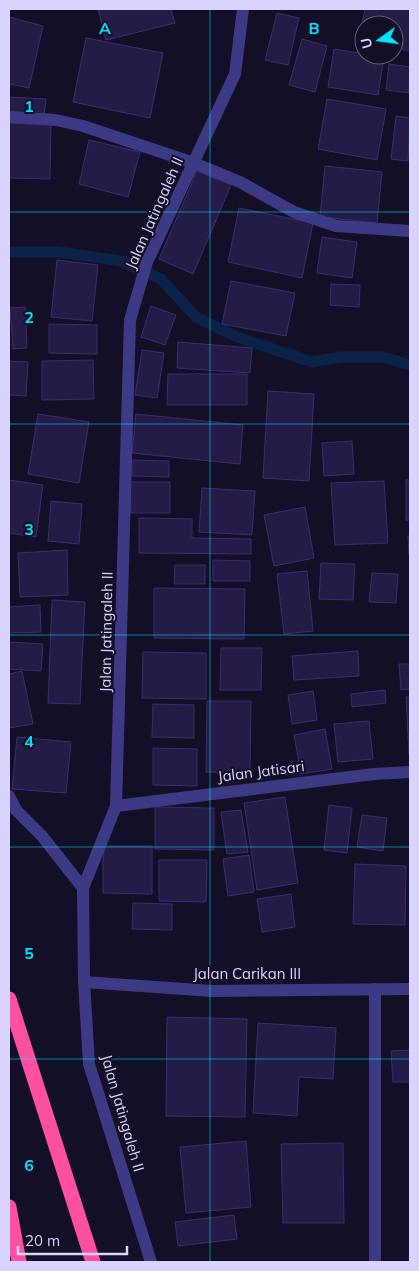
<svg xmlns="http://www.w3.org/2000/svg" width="419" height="1271" viewBox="0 0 419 1271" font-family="Mulish,sans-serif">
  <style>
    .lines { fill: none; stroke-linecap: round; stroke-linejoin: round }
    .stream { stroke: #0c2248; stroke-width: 11 }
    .building { fill: #241b47; stroke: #3b2d73 }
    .minor { stroke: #3d3a85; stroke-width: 12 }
    .tertiary { stroke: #3d3a85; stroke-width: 12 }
    .motorway { stroke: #ff4fa3; stroke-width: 15 }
    .grid { fill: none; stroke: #00e5ff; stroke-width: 1; stroke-opacity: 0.55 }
    .labels { text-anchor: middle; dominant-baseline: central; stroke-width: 4; stroke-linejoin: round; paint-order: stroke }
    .street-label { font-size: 15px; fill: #d9d4ff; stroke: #130f26 }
    .grid-label { font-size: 16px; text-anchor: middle; font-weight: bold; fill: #00e5ff; stroke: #130f26; stroke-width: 4; stroke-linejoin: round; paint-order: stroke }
  </style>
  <rect width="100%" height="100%" fill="#130f26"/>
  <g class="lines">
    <path class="stream" d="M9 252H59L121 261 161 279 196 317 237 337 312 362 340 357H383L410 365"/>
  </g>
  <g class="building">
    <path d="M98 9H171L175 23 106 40Z"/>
    <path d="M365 9H410V51L394 47V25H364V40L359 39Z"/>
    <path d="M277 13 299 18 288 65 265 60Z"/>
    <path d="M9 17 43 26 29 88 9 84Z"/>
    <path d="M86 38 163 53 150 118 73 102Z"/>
    <path d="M302 39 327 46 315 92 289 85Z"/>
    <path d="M334 49 384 57 378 95 328 87Z"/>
    <path d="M389 64 410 67 409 93 386 90Z"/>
    <path d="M9 97 46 99 44 117 9 115Z"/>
    <path d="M327 99 386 109 377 160 318 149Z"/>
    <path d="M396 116 410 118 408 161 391 159Z"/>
    <path d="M9 123 51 124 50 179 9 178Z"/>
    <path d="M89 140 140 152 128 197 79 184Z"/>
    <path d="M325 166 382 172 377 223 320 217Z"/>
    <path d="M197 171 231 185 193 274 159 259Z"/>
    <path d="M239 208 313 223 302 278 228 262Z"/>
    <path d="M322 237 357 242 352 278 317 273Z"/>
    <path d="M57 260 98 265 92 321 51 317Z"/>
    <path d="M231 281 295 293 286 336 222 324Z"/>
    <path d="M331 284 360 285 359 307 330 305Z"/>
    <path d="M151 306 176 315 165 345 141 337Z"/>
    <path d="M25 307 27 348 13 349 10 308Z"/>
    <path d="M49 324 97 325V354L49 353Z"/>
    <path d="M178 342 252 348 250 373 177 368Z"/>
    <path d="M142 350 164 353 157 398 135 395Z"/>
    <path d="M93 360 94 399 42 400V361Z"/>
    <path d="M9 361 28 362 26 396 9 395Z"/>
    <path d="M168 374H247V405H167Z"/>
    <path d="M268 391 314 394 309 481 263 478Z"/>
    <path d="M38 414 89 422 79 483 28 474Z"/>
    <path d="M136 414 243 425 240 464 132 453Z"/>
    <path d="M352 441 354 474 324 476 322 443Z"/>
    <path d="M132 460 169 461V477L132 476Z"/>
    <path d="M9 480 43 485 36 537 9 533Z"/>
    <rect x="406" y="480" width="4" height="40"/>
    <path d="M384 481 388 543 335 545 331 483Z"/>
    <path d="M130 482H170V513H131Z"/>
    <path d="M202 488 255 491 252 535 199 532Z"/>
    <path d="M51 501 82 504 79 544 48 541Z"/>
    <path d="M305 507 314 558 274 566 264 515Z"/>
    <path d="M139 518 192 519V538L251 539V554L139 553Z"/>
    <path d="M408 536H410V555H409Z"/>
    <path d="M67 550 68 595 20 597 18 553Z"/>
    <path d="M213 560 250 561V581H213Z"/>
    <path d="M321 563 355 564 353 600 319 599Z"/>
    <path d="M175 565H205V584H174Z"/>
    <path d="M307 571 313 631 284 634 277 574Z"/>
    <path d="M372 573 398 574 396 603 369 602Z"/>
    <path d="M154 588 245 589 244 639 154 638Z"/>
    <path d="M52 600 85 602 80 704 48 703Z"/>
    <path d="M40 605 41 632 9 633V607Z"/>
    <path d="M9 642 43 644 41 671 9 669Z"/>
    <path d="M221 648H262L261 690H220Z"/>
    <path d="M358 651 359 676 294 680 292 656Z"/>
    <path d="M143 652 206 653V699L142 698Z"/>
    <path d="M399 664H410V689L401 690Z"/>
    <path d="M22 671 33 724 9 728V674Z"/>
    <path d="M385 690 386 703 352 707 351 694Z"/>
    <path d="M313 691 317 720 292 724 288 695Z"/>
    <path d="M406 697H410V754H409Z"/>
    <path d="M207 701H251L250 773 206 772Z"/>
    <path d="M153 704 194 705V738L152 737Z"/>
    <path d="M369 721 373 759 338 762 334 724Z"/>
    <path d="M325 729 332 769 301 774 294 735Z"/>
    <path d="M17 737 71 742 66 793 12 789Z"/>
    <path d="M153 748 197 749V786L153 785Z"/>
    <path d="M285 797 298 883 257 890 244 803Z"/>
    <path d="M329 805 352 808 347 853 324 850Z"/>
    <path d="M155 807 214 808V850L155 849Z"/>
    <path d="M241 810 248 852 227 854 221 812Z"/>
    <path d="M362 815 387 818 383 851 357 847Z"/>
    <path d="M103 846H152V894L103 893Z"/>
    <path d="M249 855 254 892 228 896 223 859Z"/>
    <path d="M159 860H207L206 902 159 901Z"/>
    <path d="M355 864 406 866 405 925 353 924Z"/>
    <path d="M291 894 295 927 262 932 257 899Z"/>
    <path d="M133 903 172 904V930L132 929Z"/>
    <path d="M167 1017 247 1019 245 1117 166 1116Z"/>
    <path d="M258 1023 336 1028 333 1079 299 1077 297 1116 253 1113Z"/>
    <path d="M410 1050V1082H393L391 1051Z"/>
    <path d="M246 1141 251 1207 186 1213 180 1147Z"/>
    <path d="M343 1143 344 1223H283L281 1144Z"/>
    <path d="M234 1215 237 1239 178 1246 175 1222Z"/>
  </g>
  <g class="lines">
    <g class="minor">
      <path d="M9 117 56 120 83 126 194 163 240 182 294 212 336 226 410 231"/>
      <path d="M9 796 16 810 42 836 83 888"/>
      <path d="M116 806 374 774 410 772"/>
      <path d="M84 982 212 991 410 989"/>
      <path d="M375 989V1262"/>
    </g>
    <path class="tertiary" d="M151 1262 89 1064 84 982 83 888 116 806 130 320 147 262 235 74 243 9"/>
    <g class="motorway">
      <path d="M9 999 93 1262"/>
      <path d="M9 1207 19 1262"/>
    </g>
  </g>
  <path class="grid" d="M210 9V1262M9 212H410M9 424H410M9 635H410M9 847H410M9 1059H410"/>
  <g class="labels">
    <g class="street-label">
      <text transform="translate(154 213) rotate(-66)">Jalan Jatingaleh II</text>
      <text transform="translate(106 632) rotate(-89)">Jalan Jatingaleh II</text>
      <text transform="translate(261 771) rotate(-7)">Jalan Jatisari</text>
      <text x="247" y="973">Jalan Carikan III</text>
      <text transform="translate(123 1113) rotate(74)">Jalan Jatingaleh II</text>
    </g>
  </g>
  <g class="grid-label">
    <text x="105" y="34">A</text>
    <text x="314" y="34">B</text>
    <text x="29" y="112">1</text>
    <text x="29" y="323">2</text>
    <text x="29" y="535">3</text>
    <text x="29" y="747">4</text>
    <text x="29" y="959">5</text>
    <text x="29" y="1171">6</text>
  </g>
  <rect width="419" height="1271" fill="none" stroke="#d9d4ff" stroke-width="20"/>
  <g transform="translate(379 40) rotate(256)"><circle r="24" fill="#130f26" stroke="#625e7d"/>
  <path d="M0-4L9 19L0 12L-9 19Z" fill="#00e5ff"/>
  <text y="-8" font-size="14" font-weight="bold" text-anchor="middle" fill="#d9d4ff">U</text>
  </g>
  <path d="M18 1246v8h109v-8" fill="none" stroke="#d9d4ff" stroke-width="2.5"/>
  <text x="25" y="1246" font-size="15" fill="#d9d4ff" stroke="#130f26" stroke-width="4" paint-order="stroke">20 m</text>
</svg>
